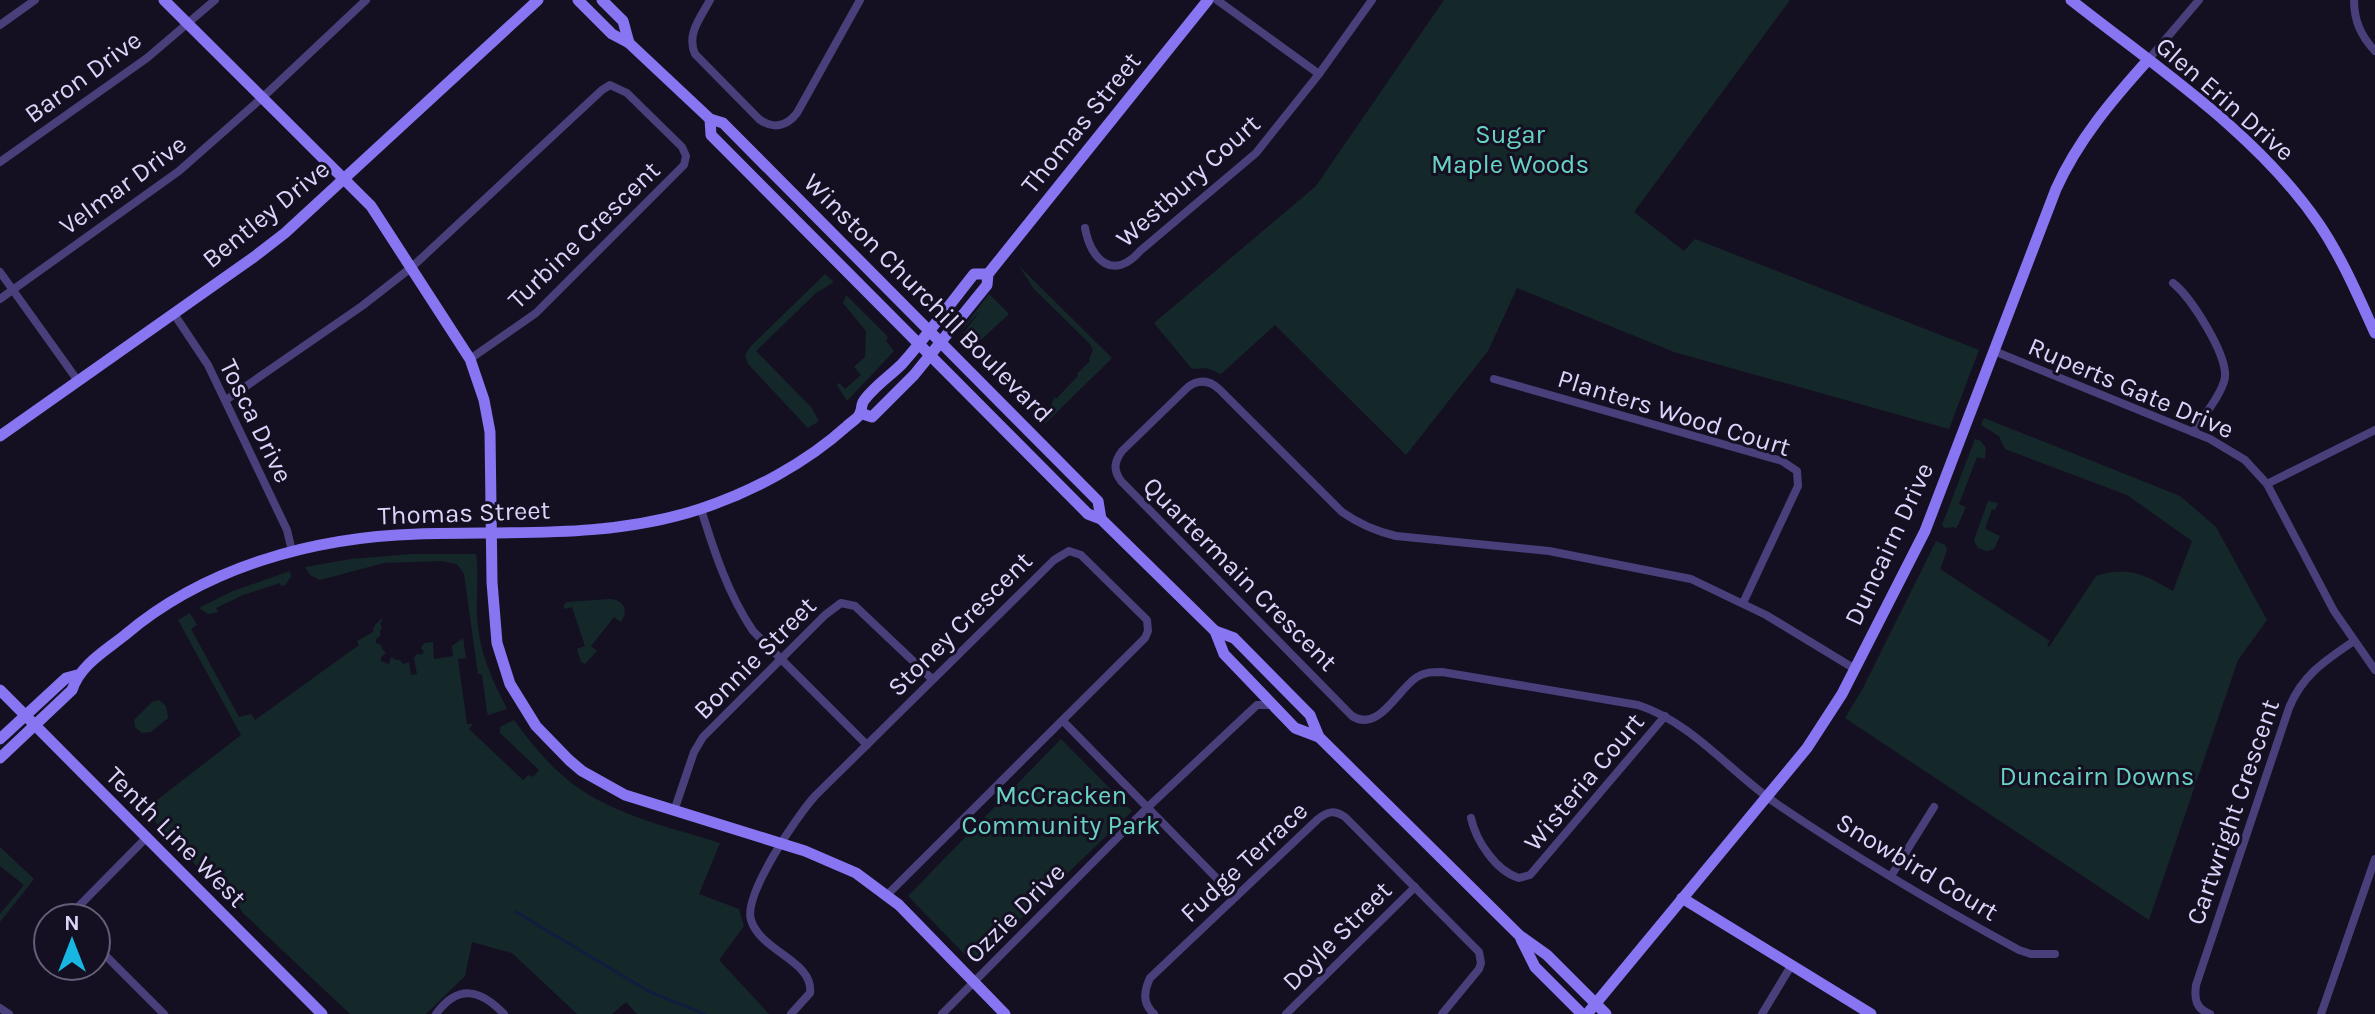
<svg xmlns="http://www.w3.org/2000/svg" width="2375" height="1014" viewBox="0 0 2375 1014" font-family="Karla,sans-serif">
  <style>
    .green { fill: #14282a }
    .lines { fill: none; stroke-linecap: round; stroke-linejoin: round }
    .stream { stroke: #111c3f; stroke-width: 3 }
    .street { stroke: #49407b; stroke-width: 8 }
    .secondary { stroke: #8775f1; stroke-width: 11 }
    .labels { text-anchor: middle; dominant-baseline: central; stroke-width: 6; stroke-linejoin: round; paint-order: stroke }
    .street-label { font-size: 26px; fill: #ddd4fb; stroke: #151021 }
    .park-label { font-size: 26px; fill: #68d3c5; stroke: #151021 }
  </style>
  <rect width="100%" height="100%" fill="#151021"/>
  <g class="green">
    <path d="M1444 0H1790L1634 212 1684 251 1695 239 1979 350 1949 429 1674 352 1517 288 1488 351 1406 455 1275 325 1221 374 1207 368 1192 369 1154 323 1316 186Z"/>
    <path d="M1019 266 1112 358 1046 423 1039 417 1052 404 1054 397 1056 399 1078 376 1077 374 1090 361 1089 359 1093 350 1090 344 1034 289Z"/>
    <path d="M825 274 834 282 816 293 756 351 811 407 819 421 808 428 748 364 745 355 751 346Z"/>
    <path d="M989 294 1009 314 972 348 963 339V334L980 311 961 331Z"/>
    <path d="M846 295 888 337 886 341 894 351 847 401 837 385 839 383 845 389 861 375 854 367 865 357 866 331 843 303Z"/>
    <path d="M992 358 997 359 1033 395V403L1030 405 985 361Z"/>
    <path d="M1984 418 2180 496 2216 527 2267 620 2238 660 2149 920 1845 718 1863 688 1936 541 1945 545 1947 550 1940 569 2050 641 2047 645 2049 647 2096 576C2130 565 2146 576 2173 591L2192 541 2127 495 2005 449 1999 436 1981 425Z"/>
    <path d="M1975 439 1981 441 1986 448 1985 459 1977 457 1959 504 1966 507 1956 529 1954 527 1945 528 1942 525Z"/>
    <path d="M1988 501 1998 503 1995 510 1992 509 1985 529 2000 536 1994 549 1987 551 1978 548 1974 540Z"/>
    <path d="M412 554H476C479 575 476 597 477 618 479 651 492 680 507 709L488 715 487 712 482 674H478L464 574 457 564 440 561 384 563 320 580 310 575 305 567 351 559Z"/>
    <path d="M290 571 291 577 285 585 281 586 280 583 243 595 216 608 218 612 208 614 199 608 233 591Z"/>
    <path d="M610 599C624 600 629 610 621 622L614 617 591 646 597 651 585 664 581 662 577 649 585 646 572 607 564 609V605L567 602Z"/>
    <path d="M190 613 197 625 191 629 239 717 251 714 255 720 359 645 357 641 373 632 374 626 381 619 383 620 380 623 382 628 380 631V636L376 639V643L381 645 382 649 386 653 381 657V661L389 664 391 657 396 660H400L403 664 409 662 411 675 417 674 414 658 417 654 421 655 424 652 421 648 424 643 433 642 434 659 453 656 452 646 463 638 466 658 458 659 467 724H473L469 729 523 780 529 775 533 777 539 770 500 733V727L514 720C536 751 563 782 598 800 635 820 679 830 720 843L699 894 739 909 744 926 719 960 769 1014H637L626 1002 612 1014H577L512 953 472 942 465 976 426 1014H350L243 913 236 902 220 891 147 813 148 807 241 735 178 620Z"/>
    <path d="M159 700 166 706 168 718 151 732 142 733 135 727 134 720 152 702Z"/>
    <path d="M1061 739 1132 811 974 964 908 896Z"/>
    <path d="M0 847 34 879 0 922V914L24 885 0 866Z"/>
  </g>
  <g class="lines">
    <path class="stream" d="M516 912 650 992 704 1014"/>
    <g class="street">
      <path d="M710 0C701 17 686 34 695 54L759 119C773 130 787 126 797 113L860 0"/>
      <path d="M1217 0 1319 74"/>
      <path d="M2354 0C2354 21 2361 36 2375 51"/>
      <path d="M0 25 35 0"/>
      <path d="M2148 60 2199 0"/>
      <path d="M0 162 147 58 215 0"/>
      <path d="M1085 228C1091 261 1114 281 1140 251L1256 153 1319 74 1372 0"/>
      <path d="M0 272 78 381"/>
      <path d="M2173 283C2191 297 2227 354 2225 377 2223 393 2202 418 2193 432"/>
      <path d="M0 299 179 171 263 97 366 0"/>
      <path d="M174 314 208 365 287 530 292 551"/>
      <path d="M1994 351 2210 439 2245 460 2267 484 2334 611 2375 670"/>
      <path d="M1494 379 1782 461 1797 471 1798 486 1743 603"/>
      <path d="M226 400 362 306 412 267 602 90 610 85 627 93 682 147 686 156 684 165 536 313 470 359"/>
      <path d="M2267 484 2375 430"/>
      <path d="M701 509C714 551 728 594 753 631L867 745"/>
      <path d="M1855 669 1766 615 1691 579 1549 551 1396 536C1375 531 1359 524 1342 512L1219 389C1209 380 1199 379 1188 387L1122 451C1114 462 1113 470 1121 481L1352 716C1379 733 1397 690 1417 677 1425 672 1432 672 1442 672L1638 705C1693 723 1730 772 1777 804 1855 857 1936 905 2019 950L2031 954H2055"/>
      <path d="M1063 721 1235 897"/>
      <path d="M674 811 694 752 703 737 825 615 841 603 855 606 932 679"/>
      <path d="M1471 818C1476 841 1496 871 1519 878L1530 875 1665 716"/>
      <path d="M1891 876 1934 807"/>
      <path d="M74 918 75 910 146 838"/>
      <path d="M96 946 164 1014"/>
      <path d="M0 1008 9 1014"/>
      <path d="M436 1014C458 984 480 989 504 1014"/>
      <path d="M791 1014 810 993C814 961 761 952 751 920 743 895 797 816 815 796L1054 560 1069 551 1081 555 1147 620 1148 631 1145 638 887 895"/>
      <path d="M942 1014 1148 807 1257 705H1273"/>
      <path d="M1154 1014C1142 1003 1144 991 1150 978L1318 819C1328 811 1334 810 1345 817L1479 952 1481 963 1479 969 1442 1014"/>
      <path d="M1286 1014 1415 887"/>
      <path d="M1762 1014 1791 966"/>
      <path d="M2210 1014C2196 1009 2194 999 2196 985L2289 708C2302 675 2326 660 2354 641"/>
      <path d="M2321 1014 2375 859"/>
    </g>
    <g class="secondary">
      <path d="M164 0 371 206 470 359 484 400 490 432 492 582 497 643 510 684 536 726 569 760 582 771 625 795 805 851 856 873 899 905 1005 1014"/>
      <path d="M578 0 612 34 629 43 710 119 723 123 1098 501 1101 519"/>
      <path d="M602 0 623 21 629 43"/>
      <path d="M2071 0C2157 68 2257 133 2319 224 2342 258 2358 296 2375 333"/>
      <path d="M710 119 711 135 1088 514 1101 519 1215 631 1224 654 1295 728 1319 737"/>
      <path d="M860 413 872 417 914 375 987 285 988 274 1208 0"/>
      <path d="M0 436 254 257 285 233 538 0"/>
      <path d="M1215 631 1234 638 1310 715 1319 737 1519 935 1547 955 1606 1014"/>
      <path d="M0 690 322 1014"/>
      <path d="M0 739 66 678 77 675"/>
      <path d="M0 758 72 690C80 665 105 651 125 635 205 567 314 537 418 534 512 531 609 539 700 509 752 492 806 463 847 426 850 423 858 418 860 414 862 410 861 406 863 402 872 388 890 376 902 364 927 336 950 304 974 274H988"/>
      <path d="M1682 898 1871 1014"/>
      <path d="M1521 939 1535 967 1582 1014"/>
      <path d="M1587 1014 1807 748 1842 694 1925 531 2056 189C2078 140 2112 100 2148 60"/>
    </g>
  </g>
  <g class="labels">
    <g class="street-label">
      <text transform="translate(83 77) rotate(-36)">Baron Drive</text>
      <text transform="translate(2225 99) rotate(41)">Glen Erin Drive</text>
      <text transform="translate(1081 123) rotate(-51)">Thomas Street</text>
      <text transform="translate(1188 181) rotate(-42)">Westbury Court</text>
      <text transform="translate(123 185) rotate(-36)">Velmar Drive</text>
      <text transform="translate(266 214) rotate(-39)">Bentley Drive</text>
      <text transform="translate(584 235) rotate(-44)">Turbine Crescent</text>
      <text transform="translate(928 298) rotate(45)">Winston Churchill Boulevard</text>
      <text transform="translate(2131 388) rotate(23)">Ruperts Gate Drive</text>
      <text transform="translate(1674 413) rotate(17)">Planters Wood Court</text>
      <text transform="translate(256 421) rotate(64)">Tosca Drive</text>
      <text transform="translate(464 513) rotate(-2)">Thomas Street</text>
      <text transform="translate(1889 544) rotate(-65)">Duncairn Drive</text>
      <text transform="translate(1240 574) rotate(45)">Quartermain Crescent</text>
      <text transform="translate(960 624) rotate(-45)">Stoney Crescent</text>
      <text transform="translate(755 658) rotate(-45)">Bonnie Street</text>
      <text transform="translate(1584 782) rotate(-50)">Wisteria Court</text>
      <text transform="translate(2233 812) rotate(-71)">Cartwright Crescent</text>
      <text transform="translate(176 837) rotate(45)">Tenth Line West</text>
      <text transform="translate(1244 862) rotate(-43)">Fudge Terrace</text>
      <text transform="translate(1917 867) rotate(31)">Snowbird Court</text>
      <text transform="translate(1015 913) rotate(-45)">Ozzie Drive</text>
      <text transform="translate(1337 936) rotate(-45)">Doyle Street</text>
    </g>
    <g class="park-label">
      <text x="1510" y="134">Sugar<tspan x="1510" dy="30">Maple Woods</tspan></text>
      <text x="2097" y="776">Duncairn Downs</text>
      <text x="1061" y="795">McCracken<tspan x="1061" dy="30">Community Park</tspan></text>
    </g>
  </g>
  <g transform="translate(72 942)"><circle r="38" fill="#151021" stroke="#655e78" stroke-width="2"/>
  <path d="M0-6L14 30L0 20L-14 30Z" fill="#18b6e3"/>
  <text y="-12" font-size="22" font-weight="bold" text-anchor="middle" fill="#ddd4fb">N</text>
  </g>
</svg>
